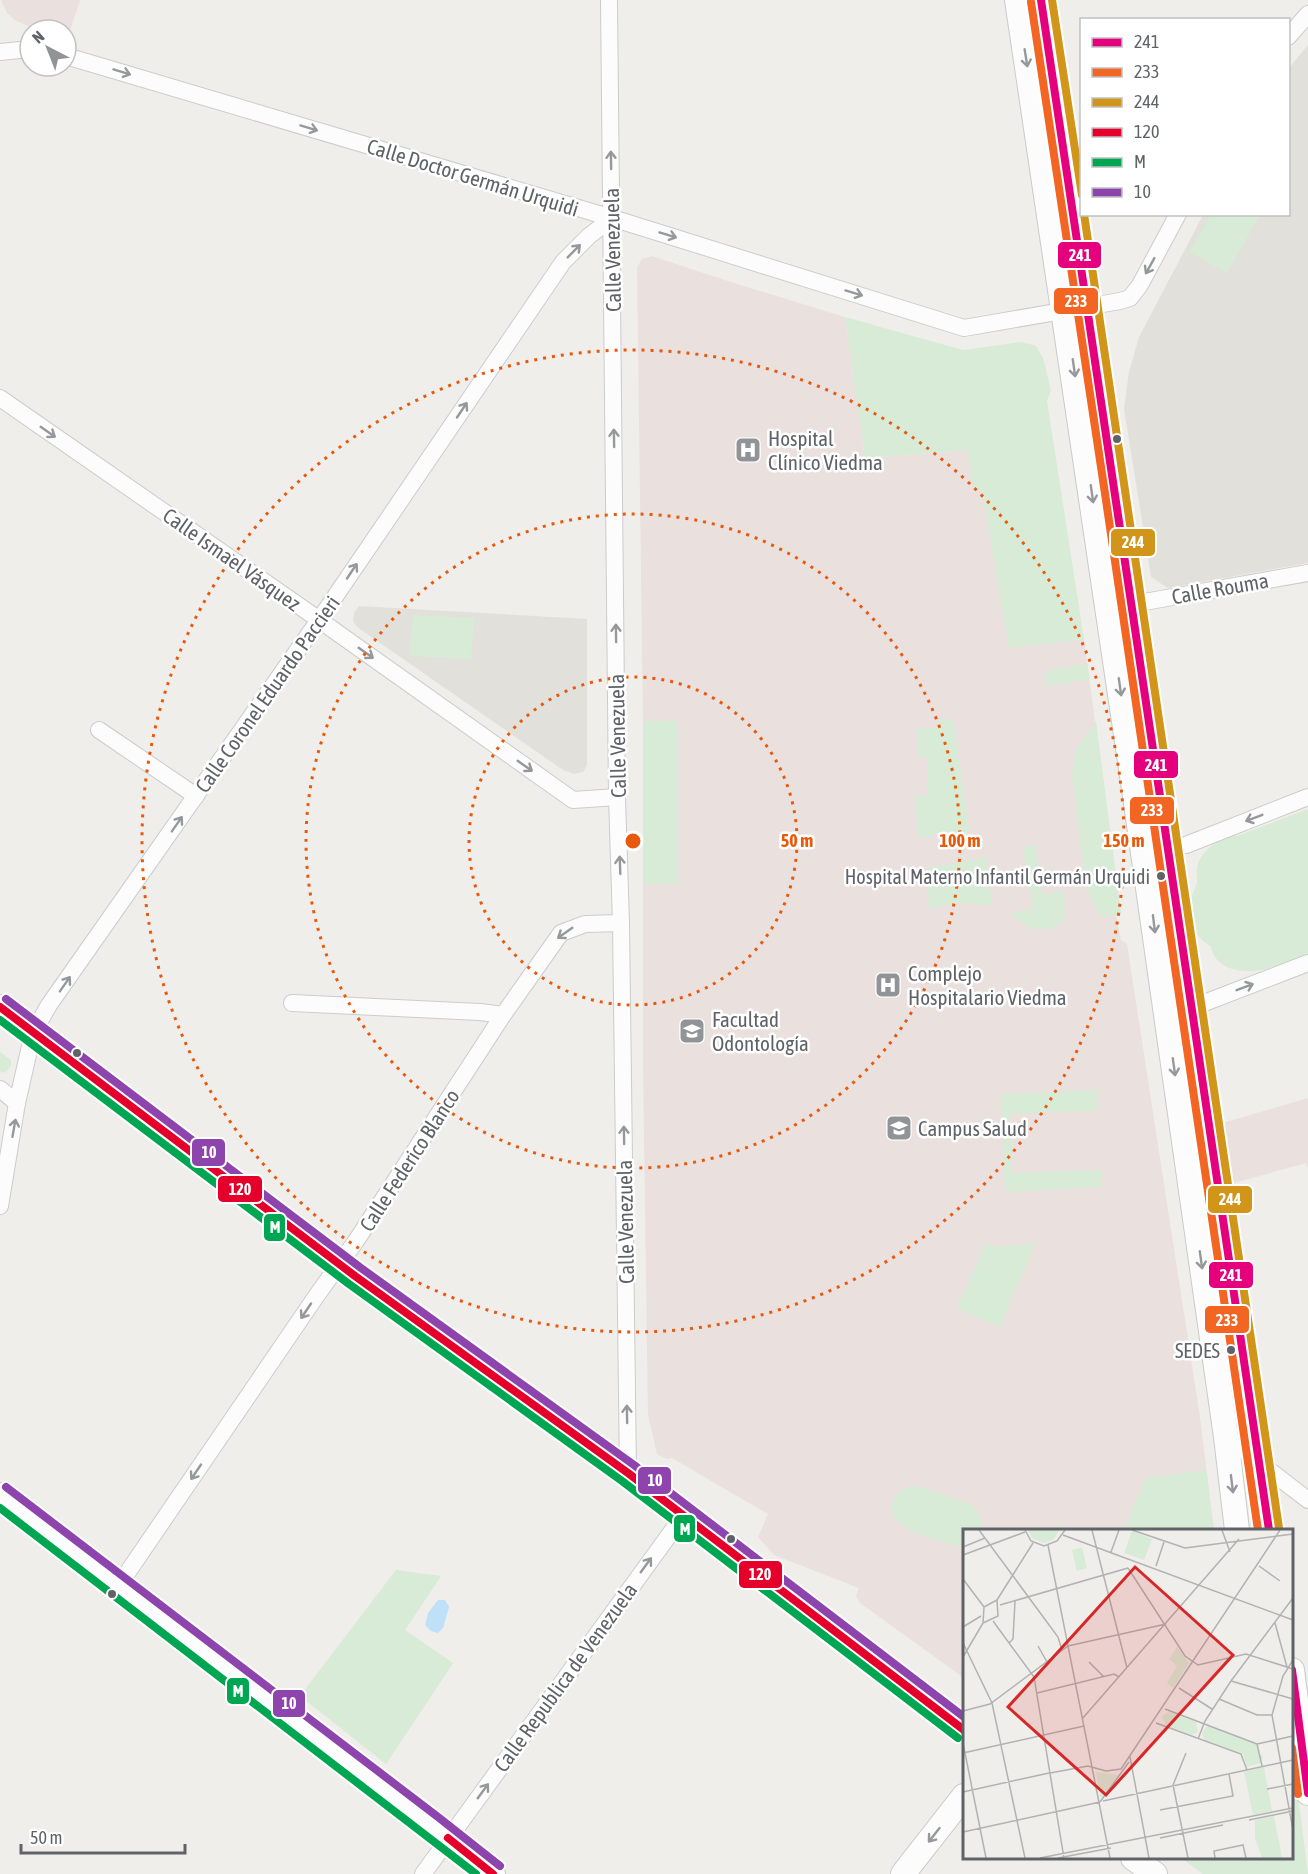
<svg xmlns="http://www.w3.org/2000/svg" width="1308" height="1874" viewBox="0 0 1308 1874" font-family="'Asap Condensed',sans-serif">
  <style>
    .education { fill: #e2e0da }
    .medical { fill: #eae0de }
    .green { fill: #d8ebd6 }
    .water { fill: #bfe0f9 }
    .lines { fill: none; stroke-linecap: round; stroke-linejoin: round }
    .street-casing { stroke: #cbcccc; stroke-width: 18 }
    .secondary-casing { stroke: #cacacb; stroke-width: 26 }
    .street { stroke: #fdfcfc; stroke-width: 16 }
    .secondary { stroke: #fdfcfc; stroke-width: 24 }
    .bus-1-casing { stroke: #fff; stroke-width: 12 }
    .bus-2-casing { stroke: #fff; stroke-width: 12 }
    .bus-3-casing { stroke: #fff; stroke-width: 12 }
    .bus-4-casing { stroke: #fff; stroke-width: 12 }
    .bus-5-casing { stroke: #fff; stroke-width: 12 }
    .bus-6-casing { stroke: #fff; stroke-width: 12 }
    .bus-1 { stroke: #e5007d; stroke-width: 8 }
    .bus-2 { stroke: #f26522; stroke-width: 8 }
    .bus-3 { stroke: #d1951a; stroke-width: 8 }
    .bus-4 { stroke: #e4002b; stroke-width: 8 }
    .bus-5 { stroke: #00a651; stroke-width: 8 }
    .bus-6 { stroke: #8e44ad; stroke-width: 8 }
    .oneway { stroke: #96999c }
    .ring { fill: none; stroke: #e8590c; stroke-width: 3; stroke-dasharray: 3 6 }
    .bus-dot { fill: #5f6368; stroke: #fff; stroke-width: 2 }
    .labels { text-anchor: middle; dominant-baseline: central; stroke-width: 5; stroke-linejoin: round; paint-order: stroke }
    .bus-label { font-size: 20px; fill: #5f6368; stroke: #fff; text-anchor: end }
    .street-label { font-size: 21px; fill: #5f6368; stroke: #fff }
    .poi-label { font-size: 21px; fill: #5f6368; stroke: #fff; text-anchor: start }
    .inset-road { fill: none; stroke: #b1b2b2; stroke-width: 1.5 }
    .view { fill: #d62828; fill-opacity: 0.15; stroke: #d62828; stroke-width: 3 }
    .inset-edge { fill: none; stroke: #5f6368; stroke-width: 3 }
    .centre { fill: #e8590c; stroke: #fff; stroke-width: 3 }
    .ring-label { font-size: 18px; text-anchor: middle; font-weight: bold; fill: #e8590c; stroke: #fff; stroke-width: 5; stroke-linejoin: round; paint-order: stroke }
    .line-badge { stroke: #fff; stroke-width: 2 }
    .badge-label { font-size: 16px; text-anchor: middle; font-weight: bold; fill: #fff }
  </style>
  <rect width="100%" height="100%" fill="#efeeea"/>
  <g class="education">
    <path d="M1308 45V563L1168 588 1151 577 1124 409 1129 372 1139 337 1203 215 1288 214 1289 68Z"/>
    <path d="M359 606 587 619V765L583 772 574 774 563 770 357 627 353 621 354 613Z"/>
  </g>
  <g class="medical">
    <path d="M1 0H80L67 40 66 30H39L16 21 7 13Z"/>
    <path d="M652 256 734 283 845 317 865 458 968 450 974 489 982 488 1009 647 1084 639 1121 914 1116 916 1121 940 1127 944 1200 1417 1214 1530H964V1678L860 1603 856 1596 859 1588 774 1555 758 1537 768 1514 672 1458 667 1459 657 1454 648 1415 643 1066V722L637 267 642 259Z"/>
    <path d="M1308 1098V1169L1306 1163 1234 1183 1223 1123Z"/>
  </g>
  <g class="green">
    <path d="M1211 215H1260L1227 273 1189 252Z"/>
    <path d="M845 317 963 350 1022 342 1036 346 1043 358 1051 390 1047 401 1084 639 1009 648 982 489 974 490 968 450 865 458Z"/>
    <path d="M1083 321 1240 1424 1234 1425 1077 322Z"/>
    <path d="M413 615 474 618 471 659 410 656Z"/>
    <path d="M1087 664 1090 679 1047 686 1045 671Z"/>
    <path d="M939 718 953 720 970 835 939 831 927 838 917 836 916 796 928 795V757H917V728H938Z"/>
    <path d="M677 721 678 884H643V721Z"/>
    <path d="M1096 721 1121 914 1101 917 1086 888 1072 774 1075 751Z"/>
    <path d="M1308 809V959L1275 970 1272 967C1251 975 1216 973 1211 947 1202 941 1186 926 1187 914 1187 904 1194 892 1197 883 1198 878 1196 874 1197 869 1199 852 1217 840 1231 835L1237 836Z"/>
    <path d="M1035 845 1043 894 1063 891 1065 912 1064 922C1038 935 1030 931 1010 913L1033 908 1023 846Z"/>
    <path d="M987 857 992 906C970 902 951 902 929 910L927 868Z"/>
    <path d="M0 1052 11 1060V1065L7 1071 2 1073 0 1071Z"/>
    <path d="M1097 1090 1098 1110 1010 1114 1012 1173 1102 1170V1187L1005 1192 1001 1094Z"/>
    <path d="M986 1243 992 1246 1035 1244 1000 1327 957 1309Z"/>
    <path d="M1206 1470 1214 1530H1125L1145 1478Z"/>
    <path d="M910 1486H919L972 1505C979 1513 983 1519 980 1530H964V1545H952C934 1538 890 1530 892 1506 893 1495 901 1489 910 1486Z"/>
    <path d="M396 1570 441 1576 405 1630 453 1663 386 1764 300 1696Z"/>
    <path d="M1292 1747 1308 1874H1203L1181 1858H1292Z"/>
  </g>
  <path class="water" d="M438 1600H445L449 1607 443 1628 438 1633 431 1631 425 1625 428 1613Z"/>
  <g class="lines">
    <g class="street-casing">
      <g id="street">
        <path d="M609 0 617 797 621 923 628 1473"/>
        <path d="M1288 37 1308 14"/>
        <path d="M0 52 30 49"/>
        <path d="M66 56 612 218 964 328 1120 301 1130 298 1140 285 1178 214"/>
        <path d="M0 398 318 619 573 800 617 797"/>
        <path d="M1133 604 1308 573"/>
        <path d="M99 730 196 796"/>
        <path d="M1167 849 1186 845 1308 797"/>
        <path d="M292 1003 480 1012 503 1015"/>
        <path d="M1191 1008 1308 963"/>
        <path d="M0 1089 17 1103"/>
        <path d="M0 1206 17 1103 33 1033 49 1005 328 607 563 262 589 236 612 218"/>
        <path d="M1226 1437 1308 1500"/>
        <path d="M119 1585 317 1295 356 1241 503 1015 561 933 585 924 621 923"/>
        <path d="M423 1874 683 1516"/>
      </g>
    </g>
    <g class="secondary-casing">
      <g id="secondary">
        <path d="M1017 0C1091 478 1158 958 1226 1437L1237 1530"/>
        <path d="M1041 0 1114 477 1167 849 1269 1530"/>
        <path d="M0 1007 355 1276 628 1473 964 1730"/>
        <path d="M0 1495 432 1825 493 1874"/>
        <path d="M1292 1670 1308 1793"/>
        <path d="M1133 1858 1155 1874"/>
        <path d="M903 1874 964 1796"/>
      </g>
    </g>
    <use href="#street" class="street"/>
    <use href="#secondary" class="secondary"/>
    <g class="bus-1-casing">
      <g id="bus-1">
        <path d="M1041 0C1119 510 1193 1020 1269 1530"/>
        <path d="M1292 1670 1308 1793"/>
      </g>
    </g>
    <g class="bus-2-casing">
      <g id="bus-2">
        <path d="M1031 2C1109 511 1182 1021 1258 1530"/>
        <path d="M1292 1748 1298 1794"/>
      </g>
    </g>
    <g class="bus-3-casing">
      <g id="bus-3">
        <path d="M1052 0 1082 195"/>
        <path d="M1084 214 1279 1528"/>
      </g>
    </g>
    <g class="bus-4-casing">
      <g id="bus-4">
        <path d="M0 1007 355 1276 628 1473 964 1730"/>
        <path d="M448 1838 493 1874"/>
      </g>
    </g>
    <g class="bus-5-casing">
      <g id="bus-5">
        <path d="M0 1020 349 1284 622 1481 958 1738"/>
        <path d="M0 1508 476 1874"/>
      </g>
    </g>
    <g class="bus-6-casing">
      <g id="bus-6">
        <path d="M6 999 361 1268 634 1465 964 1717"/>
        <path d="M6 1487 438 1817 500 1866"/>
      </g>
    </g>
    <use href="#bus-1" class="bus-1"/>
    <use href="#bus-2" class="bus-2"/>
    <use href="#bus-3" class="bus-3"/>
    <use href="#bus-4" class="bus-4"/>
    <use href="#bus-5" class="bus-5"/>
    <use href="#bus-6" class="bus-6"/>
  </g>
  <defs><path id="oneway-shaft" d="M-6 0H5M1.5-3L5.5 0L1.5 3" fill="none" stroke-width="1.6" stroke-linecap="round" stroke-linejoin="round" transform="scale(1.5)"/></defs>
  <g class="oneway">
    <use href="#oneway-shaft" transform="translate(1026 58) rotate(81)"/>
    <use href="#oneway-shaft" transform="translate(122 72) rotate(17)"/>
    <use href="#oneway-shaft" transform="translate(309 128) rotate(17)"/>
    <use href="#oneway-shaft" transform="translate(611 160) rotate(-91)"/>
    <use href="#oneway-shaft" transform="translate(668 235) rotate(17)"/>
    <use href="#oneway-shaft" transform="translate(574 251) rotate(-45)"/>
    <use href="#oneway-shaft" transform="translate(1150 266) rotate(119)"/>
    <use href="#oneway-shaft" transform="translate(854 293) rotate(17)"/>
    <use href="#oneway-shaft" transform="translate(1074 368) rotate(82)"/>
    <use href="#oneway-shaft" transform="translate(462 410) rotate(-56)"/>
    <use href="#oneway-shaft" transform="translate(48 432) rotate(35)"/>
    <use href="#oneway-shaft" transform="translate(614 438) rotate(-91)"/>
    <use href="#oneway-shaft" transform="translate(1092 494) rotate(82)"/>
    <use href="#oneway-shaft" transform="translate(352 571) rotate(-56)"/>
    <use href="#oneway-shaft" transform="translate(616 633) rotate(-91)"/>
    <use href="#oneway-shaft" transform="translate(366 653) rotate(35)"/>
    <use href="#oneway-shaft" transform="translate(1120 687) rotate(82)"/>
    <use href="#oneway-shaft" transform="translate(525 766) rotate(35)"/>
    <use href="#oneway-shaft" transform="translate(1254 818) rotate(159)"/>
    <use href="#oneway-shaft" transform="translate(177 824) rotate(-55)"/>
    <use href="#oneway-shaft" transform="translate(620 865) rotate(-92)"/>
    <use href="#oneway-shaft" transform="translate(1154 924) rotate(83)"/>
    <use href="#oneway-shaft" transform="translate(565 933) rotate(145)"/>
    <use href="#oneway-shaft" transform="translate(65 984) rotate(-55)"/>
    <use href="#oneway-shaft" transform="translate(1245 987) rotate(-21)"/>
    <use href="#oneway-shaft" transform="translate(1174 1067) rotate(82)"/>
    <use href="#oneway-shaft" transform="translate(14 1128) rotate(-80)"/>
    <use href="#oneway-shaft" transform="translate(624 1135) rotate(-91)"/>
    <use href="#oneway-shaft" transform="translate(1201 1260) rotate(82)"/>
    <use href="#oneway-shaft" transform="translate(306 1311) rotate(124)"/>
    <use href="#oneway-shaft" transform="translate(627 1414) rotate(-91)"/>
    <use href="#oneway-shaft" transform="translate(196 1472) rotate(124)"/>
    <use href="#oneway-shaft" transform="translate(1232 1484) rotate(83)"/>
    <use href="#oneway-shaft" transform="translate(646 1565) rotate(-54)"/>
    <use href="#oneway-shaft" transform="translate(483 1791) rotate(-54)"/>
    <use href="#oneway-shaft" transform="translate(934 1835) rotate(128)"/>
  </g>
  <g class="ring">
    <circle cx="633" cy="841" r="164"/>
    <circle cx="633" cy="841" r="327"/>
    <circle cx="633" cy="841" r="491"/>
  </g>
  <defs>
    <g id="hospital-square" transform="scale(1.35)"><rect x="-9" y="-9" width="18" height="18" rx="4" fill="#919496" stroke="#fff"/><path d="M-5-5h3v3.5h4V-5h3V5h-3V1.5h-4V5h-3Z" fill="#fff"/></g>
    <g id="university-square" transform="scale(1.35)"><rect x="-9" y="-9" width="18" height="18" rx="4" fill="#919496" stroke="#fff"/><path d="M0-5L7-2L0 1L-7-2ZM-4 1L0 2.5L4 1V4Q0 6-4 4Z" fill="#fff"/></g>
  </defs>
  <g fill-rule="evenodd">
    <use href="#hospital-square" x="748" y="450"/>
    <use href="#hospital-square" x="888" y="985"/>
    <use href="#university-square" x="692" y="1031"/>
    <use href="#university-square" x="899" y="1128"/>
  </g>
  <g class="bus-dot">
    <circle cx="1117" cy="439" r="5"/>
    <circle cx="1161" cy="876" r="5"/>
    <circle cx="77" cy="1053" r="5"/>
    <circle cx="1231" cy="1350" r="5"/>
    <circle cx="731" cy="1539" r="5"/>
    <circle cx="112" cy="1594" r="5"/>
  </g>
  <g class="labels">
    <g class="bus-label">
      <text x="1150" y="876">Hospital Materno Infantil Germán Urquidi</text>
      <text x="1220" y="1350">SEDES</text>
    </g>
    <g class="street-label">
      <text transform="translate(473 177) rotate(17)">Calle Doctor Germán Urquidi</text>
      <text transform="translate(612 250) rotate(-91)">Calle Venezuela</text>
      <text transform="translate(232 559) rotate(35)">Calle Ismael Vásquez</text>
      <text transform="translate(1220 588) rotate(-10)">Calle Rouma</text>
      <text transform="translate(267 694) rotate(-55)">Calle Coronel Eduardo Paccieri</text>
      <text transform="translate(617 736) rotate(-91)">Calle Venezuela</text>
      <text transform="translate(409 1160) rotate(-57)">Calle Federico Blanco</text>
      <text transform="translate(625 1222) rotate(-91)">Calle Venezuela</text>
      <text transform="translate(565 1677) rotate(-54)">Calle Republica de Venezuela</text>
    </g>
    <g class="poi-label">
      <text x="768" y="438">Hospital<tspan x="768" dy="24">Clínico Viedma</tspan></text>
      <text x="908" y="973">Complejo<tspan x="908" dy="24">Hospitalario Viedma</tspan></text>
      <text x="712" y="1019">Facultad<tspan x="712" dy="24">Odontología</tspan></text>
      <text x="918" y="1128">Campus Salud</text>
    </g>
  </g>
  <g transform="translate(963 1529)">
    <rect width="330" height="330" fill="#efeeea"/>
    <path d="M65 1H97L90 11 80 14 69 9ZM169 2 189 10 181 31 161 24ZM119 18 124 39 114 42 109 21ZM214 118 226 134 210 159 204 154 214 137 206 130ZM206 183 233 193 235 203 229 206 203 197 199 187ZM245 196 295 216V226L300 227 297 234 284 238 280 225 241 211 239 203ZM301 238 309 282 290 286 281 243ZM133 243 155 246 139 269 137 267ZM311 287 319 329H299L292 309V291Z" fill="#d8ebd6"/>
    <path class="inset-road" d="M16 1 95 108 99 121M62 1 68 12 81 17 94 12 102 1M129 1 164 139M169 1 222 19 330 5M259 1 267 23M100 6 330 91M85 16 147 329M0 18 22 9M148 23 156 1M0 26 62 3M193 37 201 13M296 37 317 52M165 39 222 127 235 136 283 125 330 140M0 50 21 78M34 71 70 14M37 76 165 39M30 92 71 148 101 329M20 94 35 87 34 71M20 94 21 78 34 71M312 94 324 138M0 98 18 87M0 114 29 174 62 329M46 114 50 110 52 72M75 117 84 133M0 128 20 94M330 131 320 147 309 186 330 301M126 133 141 148M268 152 330 170M216 159 249 180M74 164 151 145 156 148M256 170 294 186H309M202 180 294 215M0 182 27 175 105 117 203 95M119 190 276 10M193 194 278 225 284 241M235 210 242 192 268 152 330 69M0 214 23 329M294 215 330 207M294 215 299 237M0 224 121 197M223 224 210 256 225 329M167 228 186 329M87 244 125 237 143 242 158 240 317 1M304 260 330 255M0 263 86 244M140 272 330 231M137 273 166 233M197 281 270 267 266 245M286 291 330 282M0 303 137 273M197 309 260 296M77 329 330 279M95 329 148 319M252 329 251 322 280 316 283 329"/>
    <path class="view" d="M172 38 270 126 143 266 45 178Z"/>
    <rect width="330" height="330" class="inset-edge"/>
  </g>
  <circle cx="633" cy="841" r="9" class="centre"/>
  <g class="ring-label">
    <text x="797" y="847">50 m</text>
    <text x="960" y="847">100 m</text>
    <text x="1124" y="847">150 m</text>
  </g>
  <g class="line-badge">
    <rect x="1057" y="241" width="45" height="28" rx="6" fill="#e5007d"/>
    <rect x="1053" y="287" width="46" height="28" rx="6" fill="#f26522"/>
    <rect x="1110" y="528" width="46" height="29" rx="6" fill="#d1951a"/>
    <rect x="1133" y="750" width="46" height="29" rx="6" fill="#e5007d"/>
    <rect x="1129" y="796" width="46" height="29" rx="6" fill="#f26522"/>
    <rect x="191" y="1138" width="35" height="29" rx="6" fill="#8e44ad"/>
    <rect x="217" y="1175" width="46" height="28" rx="6" fill="#e4002b"/>
    <rect x="1207" y="1185" width="46" height="29" rx="6" fill="#d1951a"/>
    <rect x="263" y="1213" width="23" height="29" rx="6" fill="#00a651"/>
    <rect x="1208" y="1261" width="46" height="28" rx="6" fill="#e5007d"/>
    <rect x="1204" y="1305" width="46" height="29" rx="6" fill="#f26522"/>
    <rect x="637" y="1466" width="35" height="29" rx="6" fill="#8e44ad"/>
    <rect x="673" y="1514" width="23" height="29" rx="6" fill="#00a651"/>
    <rect x="738" y="1560" width="45" height="29" rx="6" fill="#e4002b"/>
    <rect x="226" y="1677" width="24" height="28" rx="6" fill="#00a651"/>
    <rect x="272" y="1689" width="34" height="29" rx="6" fill="#8e44ad"/>
  </g>
  <g class="badge-label">
    <text x="1080" y="261">241</text>
    <text x="1076" y="307">233</text>
    <text x="1133" y="548">244</text>
    <text x="1156" y="771">241</text>
    <text x="1152" y="816">233</text>
    <text x="209" y="1158">10</text>
    <text x="240" y="1195">120</text>
    <text x="1230" y="1205">244</text>
    <text x="275" y="1233">M</text>
    <text x="1231" y="1281">241</text>
    <text x="1227" y="1326">233</text>
    <text x="655" y="1486">10</text>
    <text x="685" y="1535">M</text>
    <text x="760" y="1580">120</text>
    <text x="238" y="1697">M</text>
    <text x="289" y="1709">10</text>
  </g>
  <rect x="1080" y="18" width="210" height="198" fill="#ffffff" stroke="#bfc1c3" stroke-width="1.5"/>
  <rect x="1092" y="38" width="30" height="9" fill="#e5007d" stroke="#bfc1c3" stroke-width="1.5"/>
  <text x="1134" y="48" font-size="18" fill="#5f6368">241</text>
  <rect x="1092" y="68" width="30" height="9" fill="#f26522" stroke="#bfc1c3" stroke-width="1.5"/>
  <text x="1134" y="78" font-size="18" fill="#5f6368">233</text>
  <rect x="1092" y="98" width="30" height="9" fill="#d1951a" stroke="#bfc1c3" stroke-width="1.5"/>
  <text x="1134" y="108" font-size="18" fill="#5f6368">244</text>
  <rect x="1092" y="128" width="30" height="9" fill="#e4002b" stroke="#bfc1c3" stroke-width="1.5"/>
  <text x="1134" y="138" font-size="18" fill="#5f6368">120</text>
  <rect x="1092" y="158" width="30" height="9" fill="#00a651" stroke="#bfc1c3" stroke-width="1.5"/>
  <text x="1134" y="168" font-size="18" fill="#5f6368">M</text>
  <rect x="1092" y="188" width="30" height="9" fill="#8e44ad" stroke="#bfc1c3" stroke-width="1.5"/>
  <text x="1134" y="198" font-size="18" fill="#5f6368">10</text>
  <g transform="translate(48 48) rotate(318)"><circle r="28" fill="#ffffff" stroke="#bfc1c3" stroke-width="1.5"/>
  <path d="M0-4.5L10 22L0 15L-10 22Z" fill="#919496"/>
  <text y="-9" font-size="16" font-weight="bold" text-anchor="middle" fill="#5f6368">N</text>
  </g>
  <path d="M21 1844v9h164v-9" fill="none" stroke="#5f6368" stroke-width="3"/>
  <text x="30" y="1844" font-size="18" fill="#5f6368" stroke="#ffffff" stroke-width="4.5" paint-order="stroke">50 m</text>
</svg>
